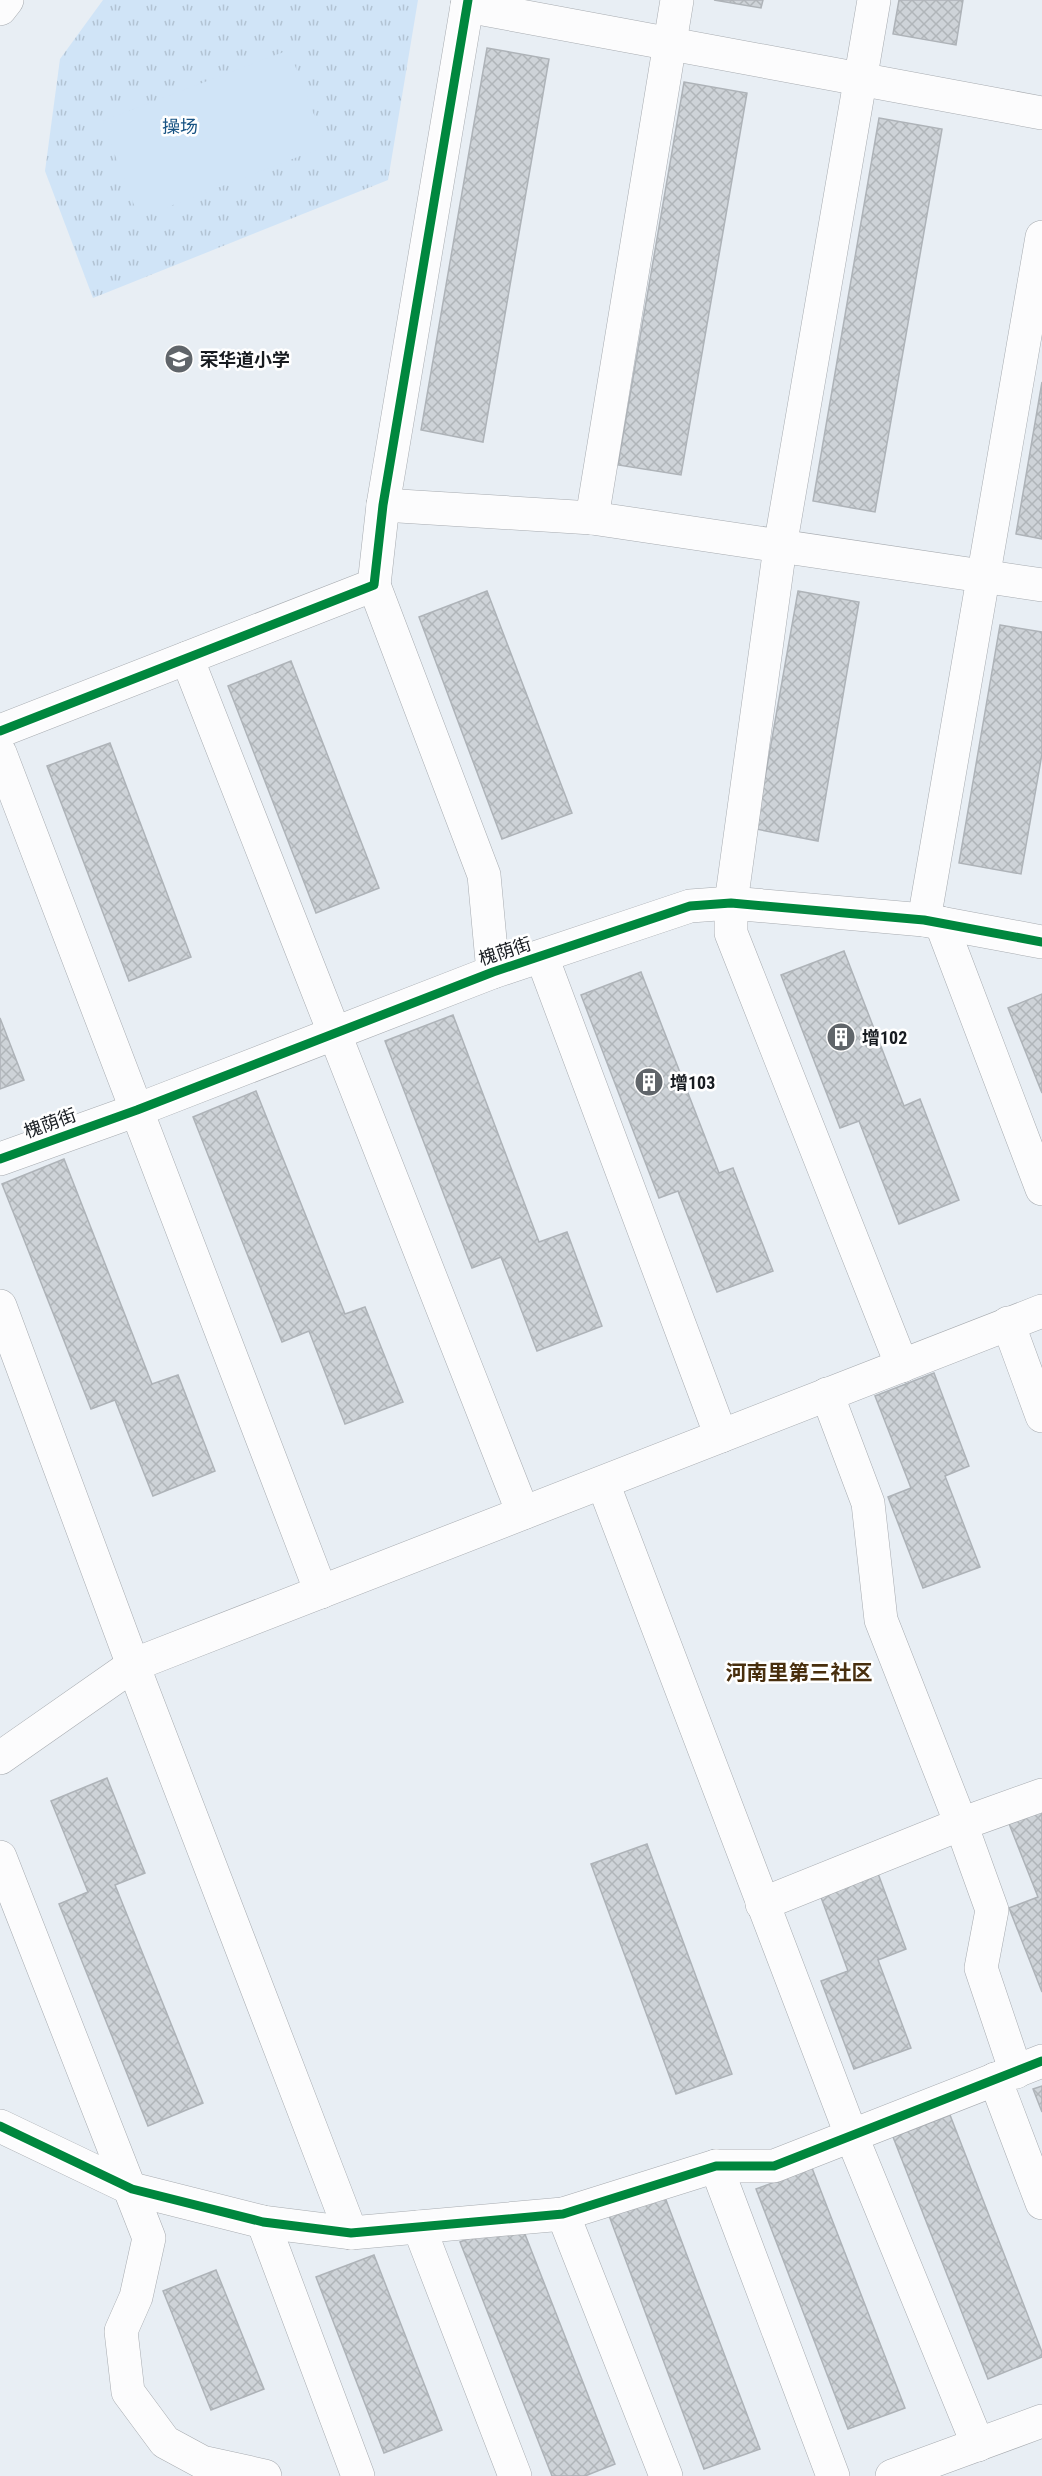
<svg xmlns="http://www.w3.org/2000/svg" width="1042" height="2476" viewBox="0 0 1042 2476" font-family="'Roboto Condensed','Noto Sans SC',sans-serif">
  <style>
    .park { fill: url(#park-tufts) }
    .garden { fill: #d0e4f7 }
    .building { fill: url(#building-cross-hatch); stroke: #aeb3b8; stroke-width: 1.5 }
    .lines { fill: none; stroke-linecap: round; stroke-linejoin: round }
    .minor-casing { stroke: #a7abb0; stroke-width: 34 }
    .minor { stroke: #fcfcfd; stroke-width: 33 }
    .cycleway-casing { stroke: #fff; stroke-width: 13 }
    .cycleway { stroke: #00873e; stroke-width: 9 }
    .labels { text-anchor: middle; dominant-baseline: central; stroke-width: 5; stroke-linejoin: round; paint-order: stroke }
    .park-label { font-size: 18px; fill: #195484; stroke: #fff }
    .poi-label { font-size: 18px; font-weight: bold; fill: #171b20; stroke: #fff; text-anchor: start }
    .street-label { font-size: 18px; fill: #171b20; stroke: #fff }
    .quarter-label { font-size: 21px; font-weight: bold; fill: #482e0d; stroke: #fff }
  </style>
  <defs>
    <pattern id="park-tufts" width="24" height="20" patternUnits="userSpaceOnUse" patternTransform="scale(1.5)"><rect width="24" height="20" fill="#d0e4f7"/><path d="M3 7l-1-3M5 7V3M7 7l1-3M15 17l-1-3M17 17v-4M19 17l1-3" fill="none" stroke="#b2c3d3"/></pattern>
    <pattern id="building-cross-hatch" width="8" height="8" patternUnits="userSpaceOnUse" patternTransform="scale(1.5)"><rect width="8" height="8" fill="#ced3d8"/><path d="M0 0l8 8M0 8l8-8" fill="none" stroke="#b0b5b9"/></pattern>
  </defs>
  <rect width="100%" height="100%" fill="#e8eef4"/>
  <path class="park" d="M103 0H418L388 180 93 298 45 171 60 59Z"/>
  <path class="garden" d="M289 50 326 146 139 218 102 121Z"/>
  <g class="building">
    <path d="M714 0H763L761 8Z"/>
    <path d="M899 0H963L956 45 893 34Z"/>
    <path d="M487 48 549 59 483 442 421 430Z"/>
    <path d="M684 82 747 93 681 475 618 465Z"/>
    <path d="M879 118 942 129 875 512 813 501Z"/>
    <path d="M1042 382V539L1016 534Z"/>
    <path d="M487 591 572 813 502 839 419 617Z"/>
    <path d="M798 591 859 602 818 841 756 829Z"/>
    <path d="M1000 625 1042 632V754L1021 874 959 863Z"/>
    <path d="M291 661 379 888 316 913 228 686Z"/>
    <path d="M110 743 191 957 129 981 47 766Z"/>
    <path d="M844 951 904 1106 920 1099 959 1200 899 1224 859 1121 840 1128 781 975Z"/>
    <path d="M641 972 719 1173 733 1168 773 1271 717 1292 678 1191 659 1198 581 995Z"/>
    <path d="M1042 994V1093L1008 1008Z"/>
    <path d="M453 1015 539 1242 567 1232 602 1326 537 1351 501 1257 472 1268 385 1041Z"/>
    <path d="M0 1018 24 1080 0 1089Z"/>
    <path d="M256 1091 345 1314 365 1307 403 1402 345 1424 309 1331 282 1342 193 1117Z"/>
    <path d="M64 1159 152 1384 178 1375 215 1471 153 1496 115 1400 91 1409 2 1184Z"/>
    <path d="M934 1373 969 1466 945 1476 980 1567 923 1588 888 1497 911 1488 875 1396Z"/>
    <path d="M107 1778 145 1873 115 1885 203 2103 148 2126 59 1904 88 1892 51 1801Z"/>
    <path d="M1042 1790V1992L1009 1908 1038 1897 1002 1806Z"/>
    <path d="M647 1844 732 2074 676 2094 591 1864Z"/>
    <path d="M873 1860 906 1949 878 1960 911 2048 854 2069 821 1981 848 1971 815 1881Z"/>
    <path d="M1042 2086V2112L1033 2089Z"/>
    <path d="M950 2115 1042 2352V2357L988 2379 893 2137Z"/>
    <path d="M812 2168 905 2408 848 2429 756 2189Z"/>
    <path d="M663 2192 760 2449 704 2469 608 2213Z"/>
    <path d="M519 2219 615 2464 585 2476H552L460 2242Z"/>
    <path d="M374 2255 442 2430 384 2453 316 2277Z"/>
    <path d="M216 2270 264 2389 211 2410 163 2291Z"/>
  </g>
  <g class="lines">
    <g class="minor-casing">
      <g id="minor">
        <path d="M874 0 780 547 731 903V933L902 1366"/>
        <path d="M467 6 1042 113"/>
        <path d="M0 9 7 0"/>
        <path d="M383 505 592 518 1042 585"/>
        <path d="M592 518 677 0"/>
        <path d="M374 585 484 875 493 972"/>
        <path d="M187 658 523 1513"/>
        <path d="M0 731 374 585 383 505 468 0"/>
        <path d="M0 753 321 1592"/>
        <path d="M924 920 1042 237"/>
        <path d="M941 923 1042 1189"/>
        <path d="M542 957 721 1436"/>
        <path d="M0 1159 137 1110 493 972 690 906 731 903 924 920 1042 942"/>
        <path d="M0 1306 133 1665 351 2233"/>
        <path d="M1008 1323 1042 1416"/>
        <path d="M827 1394 868 1503 881 1620 961 1824 992 1910 981 1968 1016 2072"/>
        <path d="M603 1483 852 2137 978 2445"/>
        <path d="M0 1758 133 1665 1042 1311"/>
        <path d="M0 1857 149 2238 136 2297 121 2331 128 2392 165 2442 202 2462 265 2476"/>
        <path d="M762 1904 961 1824 1042 1795"/>
        <path d="M995 2079 1042 2203"/>
        <path d="M0 2126 132 2189 263 2222 351 2233 563 2214 716 2166H774L1042 2061"/>
        <path d="M716 2166 833 2476"/>
        <path d="M563 2214 666 2476"/>
        <path d="M263 2222 358 2476"/>
        <path d="M419 2227 515 2476"/>
        <path d="M892 2476 1042 2421"/>
      </g>
    </g>
    <use href="#minor" class="minor"/>
    <g class="cycleway-casing">
      <g id="cycleway">
        <path d="M0 731 374 585 383 505 468 0"/>
        <path d="M0 1159 137 1110 493 972 690 906 731 903 924 920 1042 942"/>
        <path d="M0 2126 132 2189 263 2222 351 2233 563 2214 716 2166H774L1042 2061"/>
      </g>
    </g>
    <use href="#cycleway" class="cycleway"/>
  </g>
  <defs>
    <g id="school-disc" transform="scale(1.5)"><circle r="9.5" fill="#60656a" stroke="#fff"/><path d="M0-5L7-2L0 1L-7-2ZM-4 1L0 2.5L4 1V4Q0 6-4 4Z" fill="#fff"/></g>
    <g id="building-disc" transform="scale(1.5)"><circle r="9.5" fill="#60656a" stroke="#fff"/><path d="M-4-6H4V6H1V3H-1V6H-4ZM-2.5-4.3h1.7v1.8h-1.7ZM.8-4.3h1.7v1.8H.8ZM-2.5-1h1.7V.8h-1.7ZM.8-1h1.7V.8H.8Z" fill="#fff"/></g>
  </defs>
  <g fill-rule="evenodd">
    <use href="#school-disc" x="179" y="359"/>
    <use href="#building-disc" x="841" y="1037"/>
    <use href="#building-disc" x="649" y="1082"/>
  </g>
  <g class="labels">
    <g class="park-label">
      <text x="180" y="126">操场</text>
    </g>
    <g class="poi-label">
      <text x="200" y="359">荣华道小学</text>
      <text x="862" y="1037">增102</text>
      <text x="670" y="1082">增103</text>
    </g>
    <g class="street-label">
      <text transform="translate(505 951) rotate(-18)">槐荫街</text>
      <text transform="translate(50 1123) rotate(-20)">槐荫街</text>
    </g>
    <g class="quarter-label">
      <text x="799" y="1673">河南里第三社区</text>
    </g>
  </g>
</svg>
